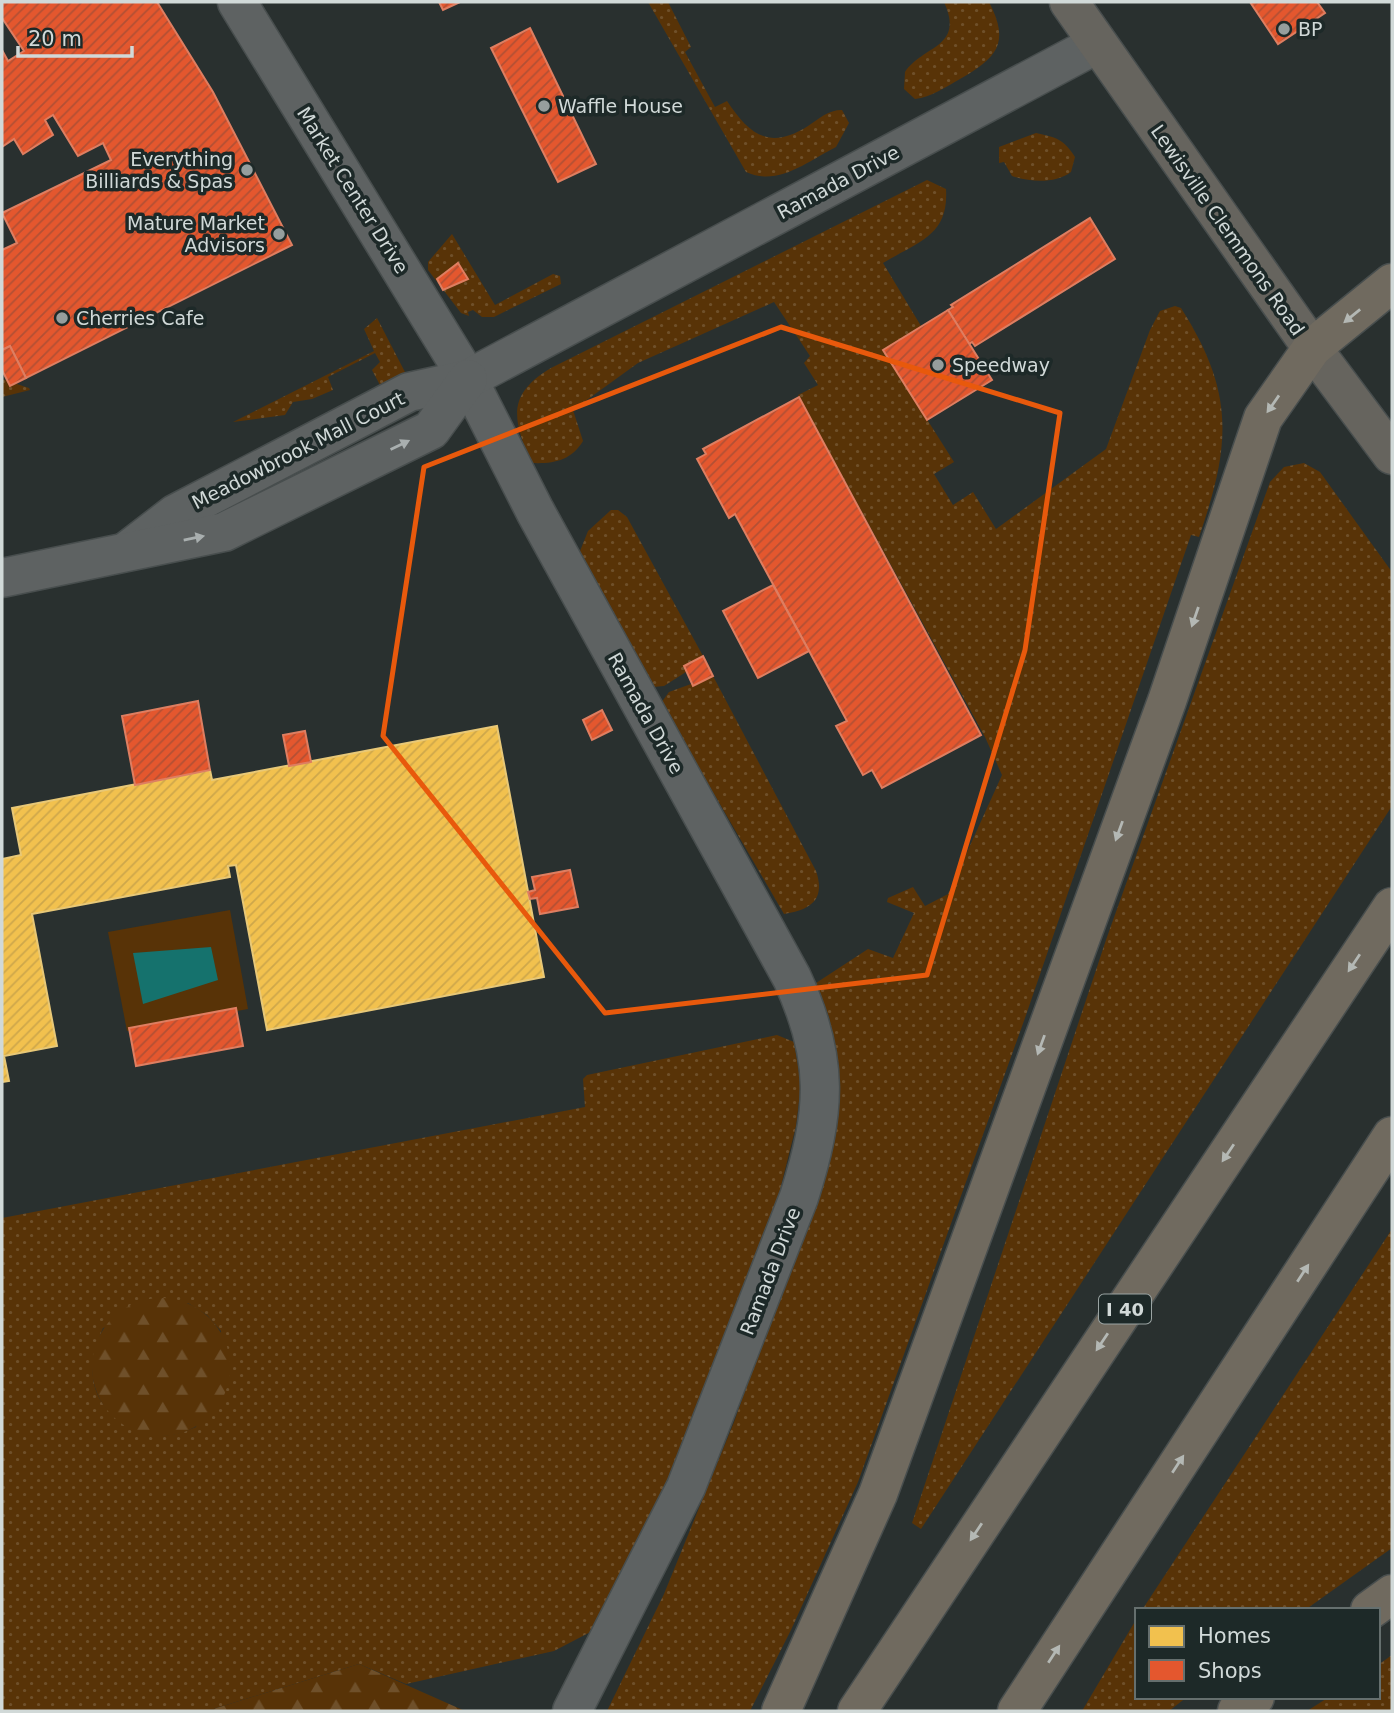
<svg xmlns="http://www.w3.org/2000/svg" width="1394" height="1713" viewBox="0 0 1394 1713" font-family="'DejaVu Sans',sans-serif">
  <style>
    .grass { fill: url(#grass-dots); fill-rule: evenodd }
    .forest { fill: url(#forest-firs) }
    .pitch { fill: #583307 }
    .water { fill: #15726d }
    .homes { fill: url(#homes-hatch); stroke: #e8c877; stroke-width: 2 }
    .shops { fill: url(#shops-hatch); stroke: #de7e61; stroke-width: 2 }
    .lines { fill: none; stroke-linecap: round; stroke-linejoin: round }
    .street-casing { stroke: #484e4e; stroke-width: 41 }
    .primary-casing { stroke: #484e4e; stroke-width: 41 }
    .highway-casing { stroke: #484e4e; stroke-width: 41 }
    .street { stroke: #5e6262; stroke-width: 38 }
    .primary { stroke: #66645e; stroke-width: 38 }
    .highway { stroke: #706a5f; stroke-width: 38 }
    .oneway { fill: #b4b8b4 }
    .oneway2 { fill: #a9afaf }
    .marked { fill: none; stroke: #e8590c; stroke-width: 5; stroke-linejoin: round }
    .poi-dot { fill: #969e9d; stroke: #1d2928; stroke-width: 2.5 }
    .labels { text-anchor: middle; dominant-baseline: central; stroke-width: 7; stroke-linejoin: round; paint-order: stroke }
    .shield { fill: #1d2928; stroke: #9ba4a3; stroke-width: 2 }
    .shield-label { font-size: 18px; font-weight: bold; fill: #d1d9d8 }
    .poi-label { font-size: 19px; fill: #d1d9d8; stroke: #1d2928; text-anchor: start }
    .street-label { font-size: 19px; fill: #d1d9d8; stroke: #1d2928 }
  </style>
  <defs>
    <pattern id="grass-dots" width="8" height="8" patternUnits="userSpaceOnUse" patternTransform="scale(1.75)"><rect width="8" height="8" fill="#583307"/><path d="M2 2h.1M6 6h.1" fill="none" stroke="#6f502a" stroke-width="1.8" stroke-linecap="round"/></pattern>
    <pattern id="forest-firs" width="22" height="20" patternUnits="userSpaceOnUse" patternTransform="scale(1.75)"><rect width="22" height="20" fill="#583307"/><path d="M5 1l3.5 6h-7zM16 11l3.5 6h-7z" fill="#6f502a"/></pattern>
    <pattern id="homes-hatch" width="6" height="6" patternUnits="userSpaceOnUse" patternTransform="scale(1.75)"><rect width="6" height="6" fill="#f2c14e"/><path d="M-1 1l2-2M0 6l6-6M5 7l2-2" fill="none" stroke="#cea74b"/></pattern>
    <pattern id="shops-hatch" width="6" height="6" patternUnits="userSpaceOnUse" patternTransform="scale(1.75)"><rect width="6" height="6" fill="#e4572e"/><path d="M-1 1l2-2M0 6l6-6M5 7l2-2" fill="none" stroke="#b25034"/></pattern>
  </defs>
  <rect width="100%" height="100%" fill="#29302f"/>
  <g class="grass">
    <path d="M648 2H668L691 47 685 52 715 107 727 101C749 134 769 151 808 126 820 118 828 110 842 110L849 123 836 147C808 161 778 187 746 172Z"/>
    <path d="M944 2H989C1011 44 996 58 960 79 946 87 931 97 915 99L904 89 905 72C923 45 965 48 944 2Z"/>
    <path d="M1036 133C1055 137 1064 139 1075 157L1071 172C1055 184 1030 182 1012 176L1004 162 999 163V147Z"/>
    <path d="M927 180 946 189C949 236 918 242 883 263L921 326 883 350 954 462 934 474 953 505 973 492 996 529 1106 449 1150 330 1160 311 1175 306 1181 308C1235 393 1231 444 1199 537L1191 535 1025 1018 858 1482 791 1630 750 1711H607L664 1594 734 1422 834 1141 839 1066 829 1017 816 983 868 949 893 958 914 913 887 902 888 898 913 887 925 906 948 894 1002 775 985 737 798 395 818 385 804 363 810 356 774 302 638 363 573 410 583 441C571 461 553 464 531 463 513 419 506 395 551 368Z"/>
    <path d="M452 234 495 305 553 274 560 276 561 284 494 317H482L473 310 468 312 469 316 461 313 428 270V262Z"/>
    <path d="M377 318 406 374 381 387 372 370 380 362 375 353 328 377 333 390 312 399 293 402 285 415 233 422 374 351 364 329Z"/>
    <path d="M2 379 29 388 30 390 2 397Z"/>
    <path d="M1304 463 1320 472 1392 572V806L921 1529 912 1523 1107 937 1270 482 1284 467Z"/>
    <path d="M611 510H618L627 517 703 656 684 666 686 672 664 686 653 687 580 551 588 531Z"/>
    <path d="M713 676 816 871C826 900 810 910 784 914L661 703 669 692Z"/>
    <path d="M777 1035 794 1042 801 1085 796 1126 778 1198 713 1383 600 1627 554 1651 406 1684 359 1664 207 1711H2V1218L585 1107 583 1079 587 1075ZM188 1303 207 1315 221 1331 196 1427C167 1439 157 1438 129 1424 87 1404 86 1367 103 1328Z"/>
    <path d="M1392 1229V1548L1305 1610H1142Z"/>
    <path d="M1137 1618V1697H1187L1169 1711H1082Z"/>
    <path d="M1392 1655V1711H1307L1329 1697H1378V1665Z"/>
  </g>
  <g class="forest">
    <circle cx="161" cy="1367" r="69"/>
    <path d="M359 1664 465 1711H207Z"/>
  </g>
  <path class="pitch" d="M230 910 248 1009 127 1031 108 932Z"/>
  <path class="water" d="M211 947 218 980 143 1004 133 953Z"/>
  <path class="homes" d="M497 726 544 977 267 1030 236 865 228 866 230 877 32 914 57 1046 4 1056 9 1081 2 1082V859L21 855 12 808 210 770 212 780Z"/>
  <g class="shops">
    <path d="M2 2H157L213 92 292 245 26 378 10 346 2 350V250L17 243 2 213 111 160 103 143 78 156 53 115 45 120 53 135 23 154 14 139 2 147V50L8 61 24 51 2 18Z"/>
    <path d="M439 2H460L443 10Z"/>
    <path d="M1250 2H1317L1325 13 1278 44Z"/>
    <path d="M530 28 596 164 558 182 491 48Z"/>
    <path d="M1090 218 1115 259 975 346 972 342 969 344 948 310 953 307 951 305Z"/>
    <path d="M458 263 468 279 443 290 437 279Z"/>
    <path d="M948 310 992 380 927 420 883 350Z"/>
    <path d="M10 346 26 378 10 386 2 370V350Z"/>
    <path d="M799 397 981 735 882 788 872 770 863 775 836 726 847 721 735 514 729 518 697 459 706 454 703 449Z"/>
    <path d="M773 585 809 651 758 678 723 611Z"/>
    <path d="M703 656 713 676 693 686 684 666Z"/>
    <path d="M198 701 210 770 135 785 122 716Z"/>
    <path d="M602 710 612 730 592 740 583 720Z"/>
    <path d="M305 731 311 762 289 766 283 735Z"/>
    <path d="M570 870 578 907 540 914 537 898 530 899 528 892 535 890 532 877Z"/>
    <path d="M236 1008 243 1046 136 1066 129 1028Z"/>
  </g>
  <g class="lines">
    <g class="street-casing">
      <g id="street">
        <path d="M237 2 468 379 535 511 792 978C830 1060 826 1112 799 1197L686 1487 572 1711"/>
        <path d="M127 551 175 514 409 392 468 379 1097 44"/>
        <path d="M2 578 224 532 431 430 468 379"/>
      </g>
    </g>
    <g class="primary-casing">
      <path id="primary" d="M1069 2 1312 348 1392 455"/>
    </g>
    <g class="highway-casing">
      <g id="highway">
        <path d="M1370 1610 1392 1594"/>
        <path d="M781 1711 878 1494 1167 701 1263 418 1312 348 1392 283"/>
        <path d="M857 1711 1392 907"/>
        <path d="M1017 1711 1392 1136"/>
        <path d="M1237 1711 1255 1697"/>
      </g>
    </g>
    <use href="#street" class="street"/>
    <use href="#primary" class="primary"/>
    <use href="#highway" class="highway"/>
  </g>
  <defs><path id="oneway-solid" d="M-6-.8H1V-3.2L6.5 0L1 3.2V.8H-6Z" transform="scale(1.75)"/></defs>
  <g class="oneway">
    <use href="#oneway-solid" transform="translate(1352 316) rotate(141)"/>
    <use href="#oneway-solid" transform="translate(1273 404) rotate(125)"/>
    <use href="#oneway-solid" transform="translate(1195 617) rotate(109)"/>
    <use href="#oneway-solid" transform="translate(1119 831) rotate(110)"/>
    <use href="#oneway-solid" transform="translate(1354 963) rotate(124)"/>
    <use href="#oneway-solid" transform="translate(1041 1045) rotate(110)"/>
    <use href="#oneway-solid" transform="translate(1228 1153) rotate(124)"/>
    <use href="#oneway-solid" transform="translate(1303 1273) rotate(-57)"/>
    <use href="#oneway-solid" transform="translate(1102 1342) rotate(124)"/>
    <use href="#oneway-solid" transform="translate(1178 1464) rotate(-57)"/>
    <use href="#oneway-solid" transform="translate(976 1532) rotate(124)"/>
    <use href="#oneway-solid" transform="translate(1054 1654) rotate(-57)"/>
  </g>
  <g class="oneway2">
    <use href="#oneway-solid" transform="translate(400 445) rotate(-26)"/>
    <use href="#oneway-solid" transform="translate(194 538) rotate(-11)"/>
  </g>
  <path class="marked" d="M781 327 1060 413 1025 650 927 975 605 1013 383 736 424 467Z"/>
  <g class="poi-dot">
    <circle cx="1284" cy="29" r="7"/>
    <circle cx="544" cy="106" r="7"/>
    <circle cx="247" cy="170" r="7"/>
    <circle cx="279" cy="234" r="7"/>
    <circle cx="62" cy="318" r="7"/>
    <circle cx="938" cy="365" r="7"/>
  </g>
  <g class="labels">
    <rect class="shield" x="1099" y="1294.5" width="52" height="29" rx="5"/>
    <g class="shield-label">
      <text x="1125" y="1309">I 40</text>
    </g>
    <g class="poi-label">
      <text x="1298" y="29">BP</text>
      <text x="558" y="106">Waffle House</text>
      <text x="233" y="159" text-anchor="end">Everything<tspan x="233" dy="22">Billiards &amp; Spas</tspan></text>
      <text x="265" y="223" text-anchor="end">Mature Market<tspan x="265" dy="22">Advisors</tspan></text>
      <text x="76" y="318">Cherries Cafe</text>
      <text x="952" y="365">Speedway</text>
    </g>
    <g class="street-label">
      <text transform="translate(838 182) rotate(-28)">Ramada Drive</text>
      <text transform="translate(353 190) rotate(58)">Market Center Drive</text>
      <text transform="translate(1228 230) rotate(55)">Lewisville Clemmons Road</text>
      <text transform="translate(298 450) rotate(-27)">Meadowbrook Mall Court</text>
      <text transform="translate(646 713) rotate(61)">Ramada Drive</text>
      <text transform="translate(770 1271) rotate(-69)">Ramada Drive</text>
    </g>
  </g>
  <rect width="1394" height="1713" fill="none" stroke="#d1d9d8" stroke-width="7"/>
  <rect x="1135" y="1608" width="245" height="91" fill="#1d2928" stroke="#656f6e" stroke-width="2"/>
  <rect x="1149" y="1626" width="35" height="21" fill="#f2c14e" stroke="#656f6e" stroke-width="2"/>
  <text x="1198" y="1643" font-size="21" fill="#d1d9d8">Homes</text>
  <rect x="1149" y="1660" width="35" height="21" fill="#e4572e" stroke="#656f6e" stroke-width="2"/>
  <text x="1198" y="1678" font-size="21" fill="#d1d9d8">Shops</text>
  <path d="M18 46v10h114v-10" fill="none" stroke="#d1d9d8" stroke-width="3.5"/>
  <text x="28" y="46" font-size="21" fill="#d1d9d8" stroke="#1d2928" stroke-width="5" paint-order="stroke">20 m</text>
</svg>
